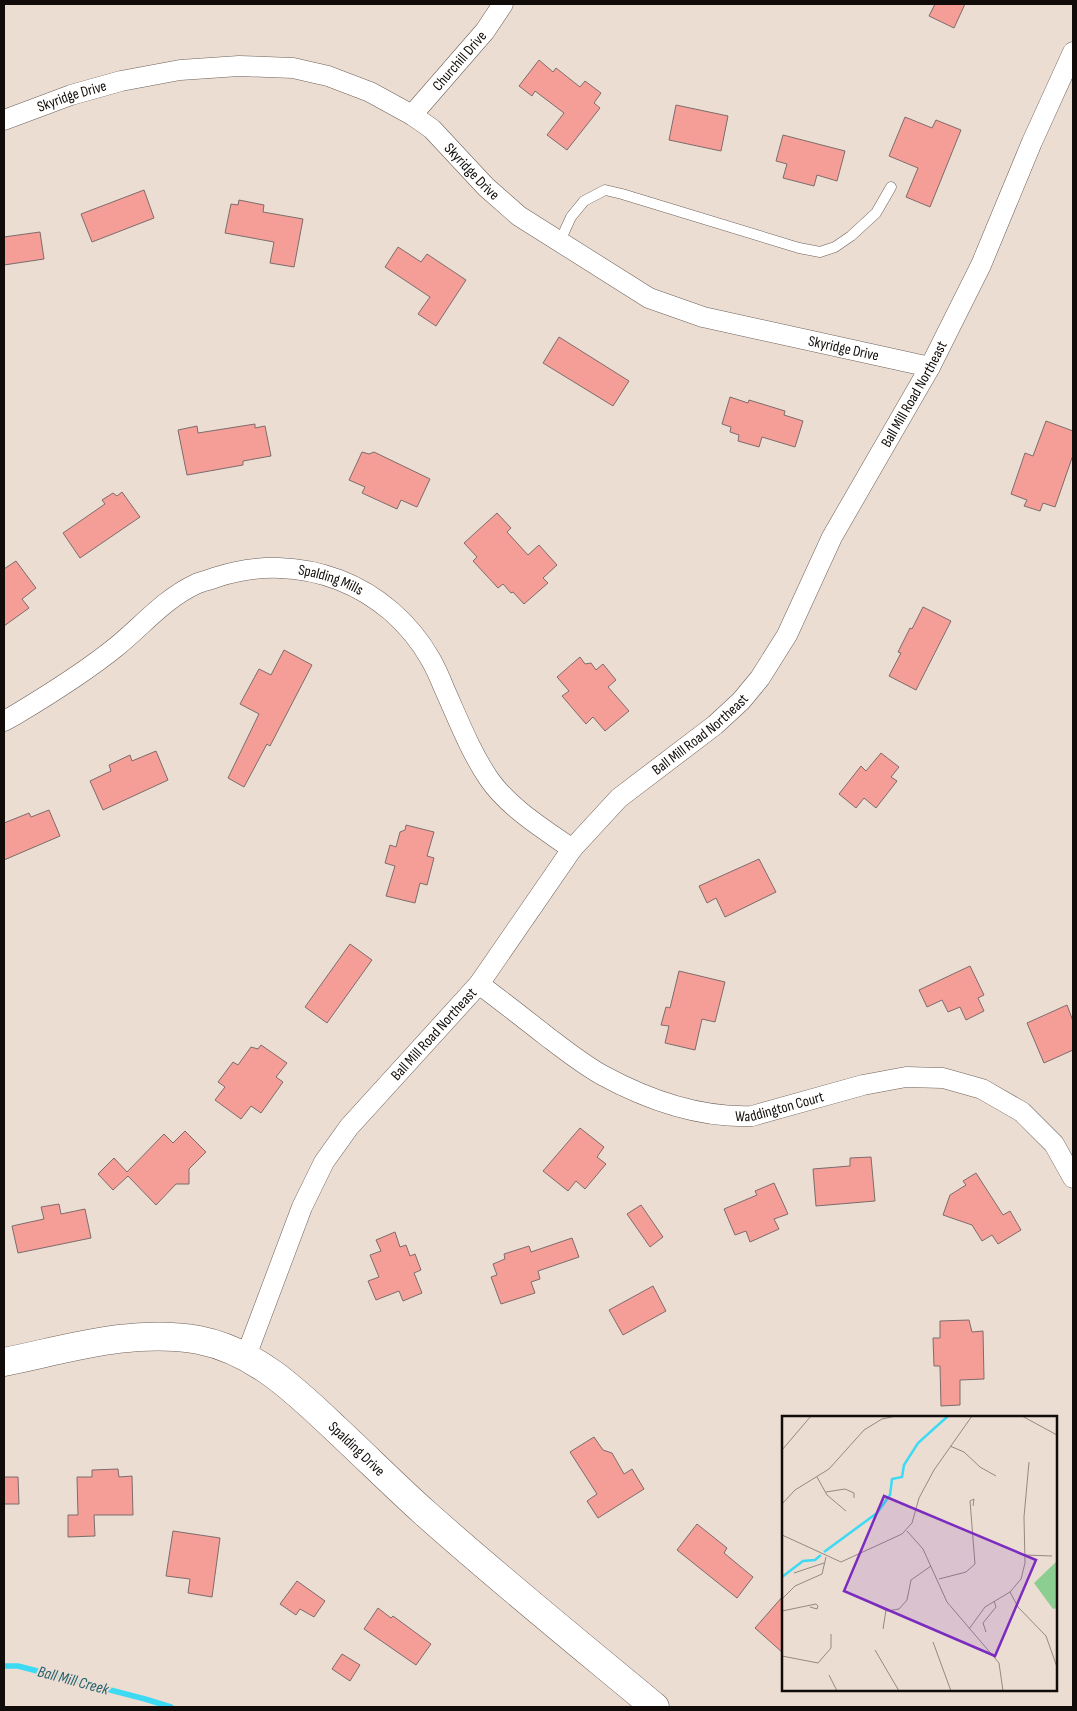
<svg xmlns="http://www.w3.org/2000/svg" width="1077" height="1711" viewBox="0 0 1077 1711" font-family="'Sofia Sans Condensed',sans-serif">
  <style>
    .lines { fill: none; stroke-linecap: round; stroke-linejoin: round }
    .stream { stroke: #3edaf4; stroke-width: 5.5 }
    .building { fill: #f49e97; stroke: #7d6c6b }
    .lane-casing { stroke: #6d6058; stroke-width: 11 }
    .street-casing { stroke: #6d6058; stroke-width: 21 }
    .secondary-casing { stroke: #6d6058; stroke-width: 29 }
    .lane { stroke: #fff; stroke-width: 10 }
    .street { stroke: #fff; stroke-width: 20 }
    .secondary { stroke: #fff; stroke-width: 28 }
    .labels { text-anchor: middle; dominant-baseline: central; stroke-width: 4; stroke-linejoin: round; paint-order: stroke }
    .street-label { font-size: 15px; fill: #110c09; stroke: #ecddd3 }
    .water-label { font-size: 16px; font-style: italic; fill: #25616c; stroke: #ecddd3 }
    .inset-river { fill: none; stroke: #3edaf4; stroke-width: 2.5 }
    .inset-road { fill: none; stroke: #948982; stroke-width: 1 }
    .view { fill: #7b2cbf; fill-opacity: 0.15; stroke: #7b2cbf; stroke-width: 2.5 }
    .inset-edge { fill: none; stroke: #110c09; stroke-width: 2.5 }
  </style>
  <rect width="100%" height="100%" fill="#ecddd3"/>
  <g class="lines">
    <path class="stream" d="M4 1666H18L145 1699 171 1707"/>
  </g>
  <g class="building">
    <path d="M935 4H965L954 28 929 16Z"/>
    <path d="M539 60 553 72 556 68 580 87 585 81 601 93 594 103 600 108 567 150 547 135 564 113 535 91 532 96 519 86Z"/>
    <path d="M676 105 728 116 721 151 669 140Z"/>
    <path d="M905 117 932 128 936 120 961 130 930 207 906 197 918 168 889 156Z"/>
    <path d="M783 135 845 151 837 181 817 175 814 186 783 178 787 164 776 161Z"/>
    <path d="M144 190 154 218 92 242 81 214Z"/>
    <path d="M239 200 264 205 263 212 303 219 294 267 270 263 274 242 225 233 231 204 238 205Z"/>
    <path d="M40 232 44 259 4 265V237Z"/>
    <path d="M398 247 421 262 427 254 466 280 436 326 418 314 430 297 385 267Z"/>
    <path d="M559 337 629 381 613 406 543 363Z"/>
    <path d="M730 397 748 403 749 400 785 411 784 415 803 421 795 447 762 437 759 447 738 441 739 435 730 432 731 427 722 424Z"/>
    <path d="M1046 421 1073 431V455L1055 507 1043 503 1040 511 1024 506 1027 500 1011 494 1025 453 1033 456Z"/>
    <path d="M255 424V428L265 426 271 456 243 461V465L187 475 178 430 197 426 198 433Z"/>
    <path d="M362 452 369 454 374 452 430 479 417 507 401 500 397 509 362 493 365 487 349 480Z"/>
    <path d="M122 492 140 517 80 558 63 533 105 504 102 500 113 493 117 496Z"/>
    <path d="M497 513 511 528 507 532 528 555 539 545 557 565 543 578 548 583 524 604 513 592 511 593 503 584 498 588 473 561 477 557 464 543Z"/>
    <path d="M16 561 36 588 22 599 29 608 4 626V569Z"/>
    <path d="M923 607 951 621 916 690 889 676 901 653 898 652 910 628 912 629Z"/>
    <path d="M284 650 312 665 270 746 267 744 244 787 228 778 259 714 240 704 259 669 271 675Z"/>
    <path d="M580 657 585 664 591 663 596 670 603 664 616 680 608 687 629 711 605 731 593 717 586 724 562 696 569 691 557 677Z"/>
    <path d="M156 751 168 780 103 810 90 781 111 771 109 765 130 755 132 761Z"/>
    <path d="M881 753 899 767 891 777 897 781 876 808 864 798 856 808 839 794 861 766 866 771Z"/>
    <path d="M49 810 60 836 4 860V823L29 813 31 817Z"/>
    <path d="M406 825 434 832 427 856 434 858 427 885 420 883 415 903 386 896 395 866 385 863 390 845 396 847 400 832 405 830Z"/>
    <path d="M759 859 776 892 725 917 716 898 707 903 699 886Z"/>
    <path d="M350 944 372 960 327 1023 305 1007Z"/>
    <path d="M970 966 984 995 978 998 984 1011 966 1020 960 1007 948 1012 942 1000 927 1007 919 990Z"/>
    <path d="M679 971 725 982 715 1022 702 1019 695 1050 665 1043 669 1026 661 1025 666 1007 670 1008Z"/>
    <path d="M1067 1005 1073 1021V1050L1044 1063 1027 1023Z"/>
    <path d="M261 1045 287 1063 276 1077 283 1082 261 1113 251 1106 241 1119 215 1100 225 1087 218 1082 233 1062 238 1065 251 1047 258 1049Z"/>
    <path d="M580 1128 604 1147 597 1157 606 1164 585 1189 576 1181 568 1191 543 1171Z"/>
    <path d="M185 1131 206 1152 189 1169V1184H176L156 1205 128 1176 113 1190 98 1174 114 1158 127 1172 164 1134 173 1143Z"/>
    <path d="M871 1157 875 1201 816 1206 813 1169 850 1166V1158Z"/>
    <path d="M976 1173 1003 1215 1010 1211 1021 1230 998 1244 992 1235 982 1241 972 1225 943 1215 950 1195 966 1185 963 1181Z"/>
    <path d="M774 1183 788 1214 774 1219 779 1229 750 1242 746 1231 735 1235 724 1209 757 1195 755 1191Z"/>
    <path d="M59 1204 61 1214 85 1209 91 1238 18 1253 12 1226 44 1219 41 1207Z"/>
    <path d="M641 1205 663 1237 650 1247 627 1214Z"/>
    <path d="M395 1232 400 1247 406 1245 410 1256 415 1254 421 1270 414 1273 422 1293 403 1301 399 1291 376 1300 368 1281 379 1277 370 1255 381 1251 376 1240Z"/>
    <path d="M572 1238 579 1257 538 1271 540 1279 531 1282 535 1293 501 1304 491 1277 497 1275 493 1264 505 1259 504 1254 529 1246 531 1252Z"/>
    <path d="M653 1286 666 1311 623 1335 609 1310Z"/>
    <path d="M969 1320 972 1332 983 1331 984 1379 960 1380V1405L941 1406 940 1366H934L933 1338H940V1321Z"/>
    <path d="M594 1437 603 1450 612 1453 624 1474 632 1469 644 1489 598 1518 587 1501 597 1494 570 1452Z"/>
    <path d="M118 1469 119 1477 132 1476 133 1515H94L95 1536 68 1537V1515H78L77 1477H92V1470Z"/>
    <path d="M4 1477H18L19 1504H4Z"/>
    <path d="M697 1524 727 1548 724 1553 753 1577 737 1598 677 1550Z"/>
    <path d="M173 1531 220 1538 212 1597 188 1593 190 1579 166 1576Z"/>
    <path d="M297 1581 325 1601 314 1617 300 1609 296 1615 280 1604Z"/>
    <path d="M783 1596V1653L755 1628Z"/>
    <path d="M378 1608 391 1618 393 1616 431 1644 416 1665 364 1629Z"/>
    <path d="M342 1654 360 1665 350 1681 332 1669Z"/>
  </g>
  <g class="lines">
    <g class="lane-casing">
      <path id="lane" d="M560 241 571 217 584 201 605 190 622 194 799 248 820 252 835 247 851 236 876 213 891 187"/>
    </g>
    <g class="street-casing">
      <g id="street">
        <path id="s1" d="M412 115 485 31 503 4"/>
        <path id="s2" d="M4 120 71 95 121 81 180 70 239 66 293 68 328 76 370 92 412 115 432 129 486 187 519 216 649 298 703 317 930 367"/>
        <path id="s3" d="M4 721 15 715C50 694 84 673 116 647 142 626 164 599 196 584 202 581 210 580 217 577 300 550 388 584 431 660 436 669 440 678 444 688 458 719 470 751 489 779 509 808 544 829 572 849"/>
        <path id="s4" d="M479 984C503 1002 526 1020 549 1038 566 1051 584 1065 602 1075 648 1100 700 1118 752 1116L863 1085 906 1077 943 1078 982 1089 1022 1112 1054 1144 1073 1178"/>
        <path id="s5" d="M246 1356 302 1207 324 1162 349 1127 479 984 572 849 619 798 715 725 741 701 760 678 787 635 832 537 930 367 981 265 1032 142 1073 52"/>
      </g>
    </g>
    <g class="secondary-casing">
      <g id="secondary">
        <path id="s6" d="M4 1362C68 1349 133 1328 199 1340 255 1351 296 1391 336 1429 366 1457 395 1486 425 1513 500 1580 578 1643 655 1707"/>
      </g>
    </g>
    <use href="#lane" class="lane"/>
    <use href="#street" class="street"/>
    <use href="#secondary" class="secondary"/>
  </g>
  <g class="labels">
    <g class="street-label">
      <text stroke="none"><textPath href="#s1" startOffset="72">Churchill Drive</textPath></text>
      <text stroke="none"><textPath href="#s2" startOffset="72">Skyridge Drive</textPath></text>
      <text stroke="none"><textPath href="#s2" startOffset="508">Skyridge Drive</textPath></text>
      <text stroke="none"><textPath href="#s2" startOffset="928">Skyridge Drive</textPath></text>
      <text stroke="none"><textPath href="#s5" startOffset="1188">Ball Mill Road Northeast</textPath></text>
      <text stroke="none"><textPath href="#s3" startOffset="375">Spalding Mills</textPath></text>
      <text stroke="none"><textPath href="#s5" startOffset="782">Ball Mill Road Northeast</textPath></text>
      <text stroke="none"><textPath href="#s5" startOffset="378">Ball Mill Road Northeast</textPath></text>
      <text stroke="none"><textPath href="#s4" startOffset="339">Waddington Court</textPath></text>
      <text stroke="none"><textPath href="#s6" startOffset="392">Spalding Drive</textPath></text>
    </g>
    <g class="water-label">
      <text transform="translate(73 1681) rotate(15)">Ball Mill Creek</text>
    </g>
  </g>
  <g transform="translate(782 1416)">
    <rect width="275" height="275" fill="#ecddd3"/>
    <path d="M275 145V192L271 193 252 167Z" fill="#8ccd92"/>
    <path class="inset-river" d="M42 136 95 97 108 79 110 63 120 61 122 49 136 27 166 0M0 161 21 145 33 144 39 139"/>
    <path class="inset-road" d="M240 0 275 19M168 30 182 36 198 51 214 60M0 34 29 0M35 61 45 79 64 95M44 76 63 73 72 77V82M0 88 13 74 47 53 82 14 100 3 114 0M125 115 141 133 165 186 217 247 221 275M0 119 59 146 120 118 130 107 137 82 152 54 190 0M243 139 270 140M12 157 42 147M157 163 184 156 193 148 188 85 192 83 191 90M228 176 236 191 264 220 275 251M0 183 13 170 40 158 44 141M87 186 105 195 117 193 125 184 129 164 149 150M0 195 34 188 36 190 35 193 28 191M101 213 104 194M187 213 203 191 228 176 239 163 243 147 242 101 247 46M204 216 201 207 214 191 212 185M151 226 169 275M93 234 117 275M0 240 36 247 49 232V218M47 259 55 275"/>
    <path class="view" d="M102 80 254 144 213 240 62 175Z"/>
    <rect width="275" height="275" class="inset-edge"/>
  </g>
  <rect width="1077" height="1711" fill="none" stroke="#110c09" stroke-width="10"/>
</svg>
